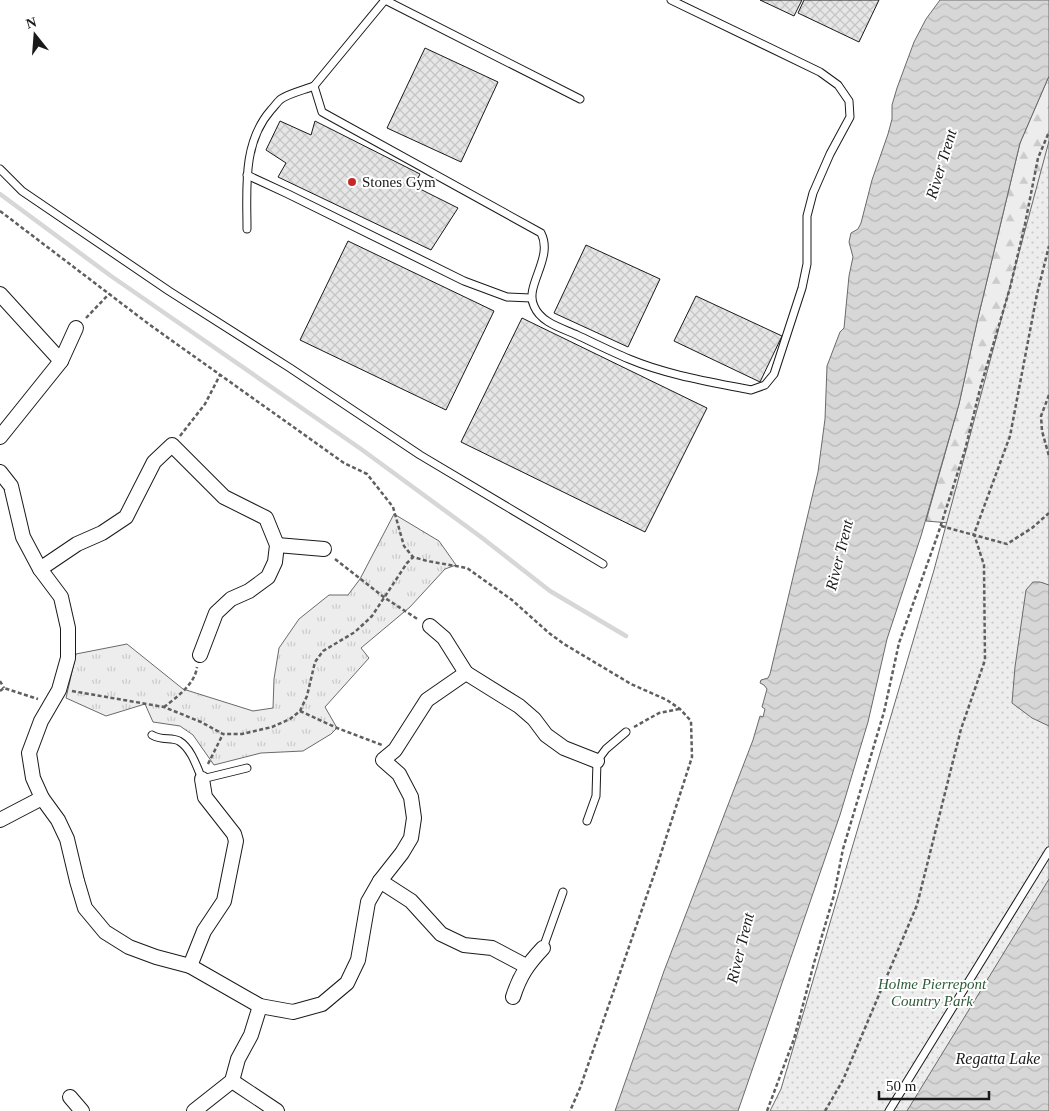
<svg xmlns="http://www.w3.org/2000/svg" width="1049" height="1111" viewBox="0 0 1049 1111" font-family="Georgia,serif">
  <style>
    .grass { fill: url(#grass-tufts); stroke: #6a6a6a }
    .forest { fill: url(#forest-firs); stroke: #6a6a6a }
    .park { fill: url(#park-dots); stroke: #6a6a6a }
    .water { fill: url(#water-waves); stroke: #6a6a6a }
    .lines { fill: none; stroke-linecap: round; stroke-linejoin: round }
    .stream { stroke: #d7d7d7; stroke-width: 4.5 }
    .building { fill: url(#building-cross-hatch); stroke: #1a1a1a }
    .lane-casing { stroke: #1a1a1a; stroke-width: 9 }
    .street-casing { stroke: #1a1a1a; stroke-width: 16 }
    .path { stroke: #5f5f5f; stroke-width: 2.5; stroke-dasharray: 4 2.5; stroke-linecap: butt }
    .lane { stroke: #fff; stroke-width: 7 }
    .street { stroke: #fff; stroke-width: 14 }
    .poi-dot { fill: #c62828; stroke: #fff; stroke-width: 2 }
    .labels { text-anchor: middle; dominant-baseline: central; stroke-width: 4; stroke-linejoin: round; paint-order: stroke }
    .poi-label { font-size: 15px; fill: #1a1a1a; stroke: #fff; text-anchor: start }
    .park-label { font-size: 15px; font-style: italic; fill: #2b5a34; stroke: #fff }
    .water-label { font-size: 16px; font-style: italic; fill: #1a1a1a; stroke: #fff }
  </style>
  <defs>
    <pattern id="grass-tufts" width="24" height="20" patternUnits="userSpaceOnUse" patternTransform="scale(1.25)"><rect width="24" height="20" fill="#ededed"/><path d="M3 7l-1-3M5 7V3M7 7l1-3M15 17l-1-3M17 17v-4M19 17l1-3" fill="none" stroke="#cbcbcb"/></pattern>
    <pattern id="forest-firs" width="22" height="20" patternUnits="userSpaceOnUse" patternTransform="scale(1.25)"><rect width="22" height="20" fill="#ededed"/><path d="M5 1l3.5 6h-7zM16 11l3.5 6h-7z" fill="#cbcbcb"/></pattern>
    <pattern id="park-dots" width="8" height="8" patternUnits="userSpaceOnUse" patternTransform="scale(1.25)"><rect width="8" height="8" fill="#ededed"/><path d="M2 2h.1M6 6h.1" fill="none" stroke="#cbcbcb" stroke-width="1.8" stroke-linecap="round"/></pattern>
    <pattern id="water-waves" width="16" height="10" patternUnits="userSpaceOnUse" patternTransform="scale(1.25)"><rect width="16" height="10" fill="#d7d7d7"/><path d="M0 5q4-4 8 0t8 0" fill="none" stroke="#b8b8b8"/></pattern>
    <pattern id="building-cross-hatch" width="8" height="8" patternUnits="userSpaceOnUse" patternTransform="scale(1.25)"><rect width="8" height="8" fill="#e6e6e6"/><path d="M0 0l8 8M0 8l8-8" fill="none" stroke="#c5c5c5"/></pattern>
  </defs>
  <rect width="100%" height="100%" fill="#fff"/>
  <path class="grass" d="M394 514 439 541 456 565 445 569 410 607 361 648 369 658 325 707 337 728 331 734 303 751 261 753 214 765 193 735 180 726 153 722 145 704 106 716 66 698 76 654 127 644 183 689 253 711 273 708 274 679 279 648 299 619 329 595H348L360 579Z"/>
  <path class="forest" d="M1049 76V585L985 526 926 521 959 404 977 322 1020 143Z"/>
  <path class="park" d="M1049 141V1111H770L781 1089 934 570Z"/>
  <g class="water">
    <path d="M940 0H1049V76L1020 143 977 322 959 404 921 536 887 639 868 722 840 815 738 1111H615L664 971 753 740 760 716 763 717 765 709 762 707 767 689 764 685 760 683 761 680 768 678 770 674 818 472 825 419 827 366 840 332 844 328 849 276 853 257 849 242 851 233 858 229 861 223 872 180 888 134 892 119V105L897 88 914 42 926 19Z"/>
    <path d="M1033 582H1040L1049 585V726L1032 718 1012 703 1015 667 1026 590Z"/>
    <path d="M1049 879V1111H907Z"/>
  </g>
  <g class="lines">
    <path class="stream" d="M0 194 111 276 361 449 481 537 550 591 626 636"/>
  </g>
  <g class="building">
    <path d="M760 0H802L794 16Z"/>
    <path d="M804 0H879L859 42 798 13Z"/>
    <path d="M425 48 498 82 461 162 387 128Z"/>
    <path d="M280 121 311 135 315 121 420 174 414 186 458 208 431 250 278 177 286 163 266 150Z"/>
    <path d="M348 241 494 311 446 410 300 340Z"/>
    <path d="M586 245 660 279 628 347 554 313Z"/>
    <path d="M696 296 782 336 760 382 674 341Z"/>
    <path d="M522 318 707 408 645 532 461 442Z"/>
  </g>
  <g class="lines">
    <g class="lane-casing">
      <g id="lane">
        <path d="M385 0 314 86 322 112 541 233C554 258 524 286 534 306 541 323 562 328 577 335 594 343 612 352 629 359 667 375 711 382 751 390L765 385 774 374 802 288 807 264V216L813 193 830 154 850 117 849 101 838 85 820 72 671 0"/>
        <path d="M385 0 580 99"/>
        <path d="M0 169 22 191 169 291 290 368 420 455 603 564"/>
        <path d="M247 175 288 194 464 281 507 297 531 298"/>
        <path d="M247 229C247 189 242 143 271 110 274 107 278 101 281 99 290 93 304 90 314 86"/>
        <path d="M152 735C162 741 171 737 179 741 191 748 197 767 202 779L247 768"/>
        <path d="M587 821 596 796 597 761 606 749 626 732"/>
        <path d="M543 948 563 892"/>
        <path d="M889 1111 1049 851"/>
      </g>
    </g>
    <g class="street-casing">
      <g id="street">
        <path d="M0 294 61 361 0 437"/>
        <path d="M61 361 76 328"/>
        <path d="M0 472 11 486 23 537 40 569 61 597 68 628V658L59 690 41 721 29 753 33 778 42 798 58 820 67 839 77 881 85 908 105 932 129 947 156 957 190 966 260 1006 293 1012 322 1004 347 983 358 960 368 902 380 881 402 853 411 838 414 818 411 797 399 774 383 760 395 750 427 700 466 673 519 706 534 719 546 735 564 748 597 761"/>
        <path d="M277 545 324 549"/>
        <path d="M40 569 77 544 102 533 126 517 154 462 172 445 224 497 266 518 277 545 275 562 268 577 249 591 231 599 216 613 200 655"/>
        <path d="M430 626 444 638 466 673"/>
        <path d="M0 820 42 798"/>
        <path d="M380 881 411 901 441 934 464 945 492 948 526 966"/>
        <path d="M190 966 204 931 224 901 236 841 234 834 205 797 202 779"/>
        <path d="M513 997C520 975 528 964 543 948"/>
        <path d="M232 1081 277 1111"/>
        <path d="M70 1097 82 1111"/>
        <path d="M194 1111 232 1081 238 1059 251 1035 260 1006"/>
      </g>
    </g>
    <g class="path">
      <path d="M0 211 150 325 344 463 367 474 393 507 404 546 413 557 427 561 467 568 512 600 549 633 564 644 631 684 667 700 680 709 691 721 692 757 656 869 580 1088 570 1111"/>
      <path d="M86 318 109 294"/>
      <path d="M1049 395 1041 416 1042 431 1049 456"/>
      <path d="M180 436 205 404 220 375"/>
      <path d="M941 526 1007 544 1032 528 1049 513"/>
      <path d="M335 559 385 598 419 620"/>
      <path d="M0 681 4 688"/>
      <path d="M0 691 4 688 38 699"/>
      <path d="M72 691 164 707 201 722 223 734H242L272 727 290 719 300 711 307 696 315 662 323 651 355 632 372 616 407 563 413 557"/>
      <path d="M164 707C177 697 195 684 197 667"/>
      <path d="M300 711 337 728 382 745"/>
      <path d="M634 727 659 713 679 709"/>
      <path d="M208 764 223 734"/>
      <path d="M767 1111 794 1039 814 963 834 895 843 849 884 712 899 643 938 534 965 450 980 389 1010 288 1025 224 1038 158 1049 132"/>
      <path d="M825 1111 843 1080 917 905 961 729 985 660 984 565 974 534 1010 436 1037 294 1049 246"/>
    </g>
    <use href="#lane" class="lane"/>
    <use href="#street" class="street"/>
  </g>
  <circle class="poi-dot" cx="352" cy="182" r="5"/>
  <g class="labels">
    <g class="poi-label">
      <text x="362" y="182">Stones Gym</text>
    </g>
    <g class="park-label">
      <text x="932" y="984">Holme Pierrepont<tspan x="932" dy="17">Country Park</tspan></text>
    </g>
    <g class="water-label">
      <text transform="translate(941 164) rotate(-73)">River Trent</text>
      <text transform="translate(839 555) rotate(-76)">River Trent</text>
      <text transform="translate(740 948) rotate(-76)">River Trent</text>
      <text x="998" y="1058">Regatta Lake</text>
    </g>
  </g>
  <g transform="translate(35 35) rotate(343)" stroke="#ffffff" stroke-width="4" paint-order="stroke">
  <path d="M0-4L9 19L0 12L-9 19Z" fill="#1a1a1a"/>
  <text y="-8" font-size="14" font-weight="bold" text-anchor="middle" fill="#1a1a1a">N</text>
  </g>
  <path d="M879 1091v8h110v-8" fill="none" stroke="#1a1a1a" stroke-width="2.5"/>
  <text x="886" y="1091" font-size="15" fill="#1a1a1a" stroke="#ffffff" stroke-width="4" paint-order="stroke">50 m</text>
</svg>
